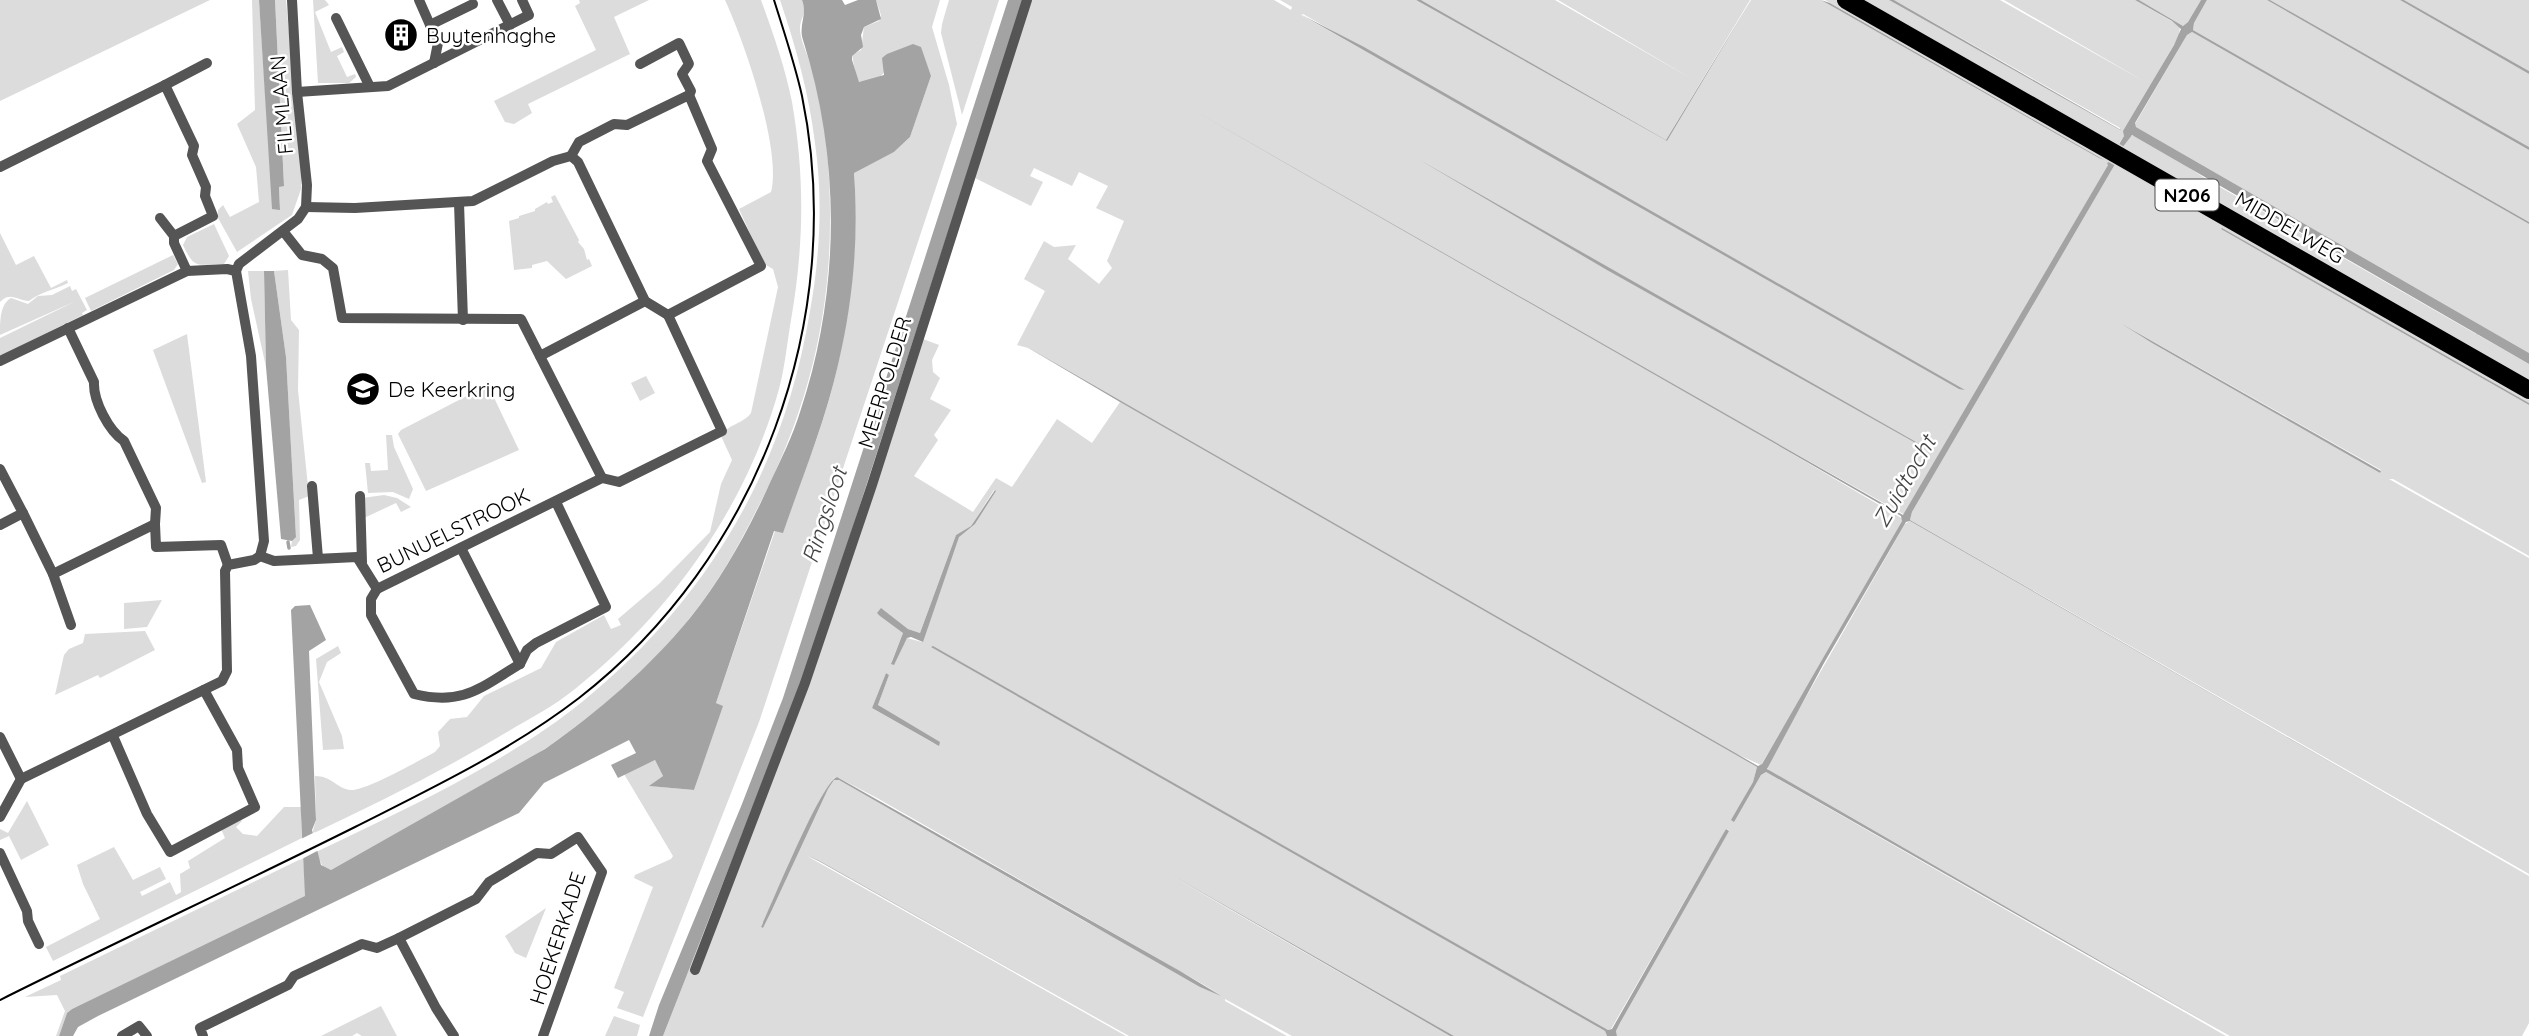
<svg xmlns="http://www.w3.org/2000/svg" width="2529" height="1036" viewBox="0 0 2529 1036" font-family="Quicksand,sans-serif">
  <style>
    .green { fill: #dcdcdc; fill-rule: evenodd }
    .water { fill: #a3a3a3 }
    .pier { fill: #fff }
    .lines { fill: none; stroke-linecap: round; stroke-linejoin: round }
    .stream { stroke: #a3a3a3; stroke-width: 3.5 }
    .primary-casing { stroke: #dbdbdb; stroke-width: 21 }
    .minor { stroke: #555; stroke-width: 10 }
    .primary { stroke: #000; stroke-width: 18 }
    .tram { stroke: #000; stroke-width: 2 }
    .labels { text-anchor: middle; dominant-baseline: central; stroke-width: 5; stroke-linejoin: round; paint-order: stroke }
    .shield { fill: #fff; stroke: #4c4c4c; stroke-width: 2 }
    .shield-label { font-size: 19px; font-weight: bold; fill: #000 }
    .poi-label { font-size: 21px; fill: #000; stroke: #fff; text-anchor: start }
    .street-label { font-size: 21px; fill: #000; stroke: #fff }
    .water-label { font-size: 23px; font-style: italic; fill: #444; stroke: #fff }
  </style>
  <rect width="100%" height="100%" fill="#fff"/>
  <g class="green">
    <path d="M0 0H210L0 101Z"/>
    <path d="M252 0H259L273 209H280L279 187 284 185 275 0H286L302 174 301 189 292 215 237 252 218 218V210L223 205 230 217 259 202 256 167 237 124 255 110Z"/>
    <path d="M313 0H325L329 5 315 12 331 52 342 47 344 52 337 56 347 77 355 74 356 77 349 83H318Z"/>
    <path d="M579 0H649L614 17 630 54 528 104 532 113 514 124 505 122 494 101 596 50 575 6 580 3Z"/>
    <path d="M725 0H761C773 33 785 67 792 102 805 178 804 245 791 320 787 343 785 367 779 389 746 508 670 613 575 689 554 706 529 719 507 732 444 770 378 803 312 834L316 820 315 776C332 776 336 788 350 790 364 792 420 760 435 752L440 746 438 732 450 719 467 717 484 696 541 668 556 642 604 615 611 629 621 625 618 619 659 584 710 532 721 484 732 460 721 436C728 424 743 424 751 413L778 287 773 269 764 264 739 209 771 192C782 150 744 41 725 0Z"/>
    <path d="M780 0H802C808 15 799 18 800 31 802 47 812 63 815 79 826 123 830 170 830 215 831 321 805 418 756 511 737 549 716 586 689 619 653 664 607 705 560 738 534 758 504 773 475 789 427 816 379 843 331 870L323 867 316 852C402 811 508 762 582 702 707 600 784 470 810 311 820 256 823 199 815 143 809 94 796 47 780 0Z"/>
    <path d="M876 0H940L932 27 949 85 957 124 759 722 643 1017 617 1008 624 992 614 988 653 887 634 878 635 875 671 859 673 856 624 774 655 760 663 776 650 786 694 790 722 706 716 703 775 531 783 532C802 477 826 421 838 364 852 302 859 236 854 172L894 152 910 137 931 76 884 72C881 79 865 84 857 81L852 55 861 50 864 27 879 21 881 15Z"/>
    <path d="M949 0H999L962 115 941 33 942 24Z"/>
    <path d="M1023 0H1274L1291 10 1292 7 1280 0H1416L1667 141 1751 0H1821L2104 160 1825 0H1889L2120 130V128L1894 0H2000L2147 83 2004 0H2135L2180 26 2179 36 2124 131V136L2118 145 2122 148 2130 136 2140 135 2206 179 2476 334 2479 333 2478 335 2529 364V403L2222 229 2529 405V556L2393 479H2389L2529 558V874L1910 520 1912 512 2114 166 2108 165 1905 515 1702 401 1903 519 1820 666 1761 765 1730 751 1457 595 1757 767 1753 782 1732 820 1761 775 1766 772 2226 1036H1617L1616 1031 1620 1023 1729 830 1726 829 1611 1029 1608 1030 932 646 1605 1031 1607 1036H1454L1170 875 1450 1036H1292L1225 999V1001L1287 1036H1129L827 865 807 856 1126 1036H663L808 666ZM1303 14 1628 199 1301 15ZM1034 168 1072 186 1079 172 1108 186 1096 208 1124 221 1107 261 1112 268 1099 284 1068 259 1076 245 1054 247 1044 241 1024 279 1045 291 1017 345 1028 348 1138 412 1120 402 1092 443 1057 419 1012 487 996 478 973 512 914 476 938 440 934 435 951 410 930 399 940 378 933 372 932 360 939 345 923 339 975 178 1031 206 1043 182 1030 176ZM2124 325 2381 470 2380 473 2152 343ZM994 490 996 491 975 524 959 536 922 642 907 638 891 663 903 633 891 623 882 609 908 629 920 633 956 535 971 526ZM886 673 889 675 878 705 935 744 872 708ZM837 777 877 798 1220 994 1084 921 839 780H834L828 789 771 912 763 928 761 927 818 803 834 778Z"/>
    <path d="M1421 0H1555L1692 79 1558 0H1750L1666 140Z"/>
    <path d="M2139 0H2201L2188 22 2183 26Z"/>
    <path d="M2207 0H2267L2529 150V222L2193 30 2194 23Z"/>
    <path d="M2270 0H2400L2529 74V147Z"/>
    <path d="M2404 0H2529V71Z"/>
    <path d="M2192 32 2529 224V353L2136 127 2135 124 2187 35Z"/>
    <path d="M555 195 579 240 578 242 584 249 587 260 589 259 592 266 566 279 547 261 532 265V268L514 270 509 221 519 218V216L535 211V209L547 202 548 204 553 202 551 197Z"/>
    <path d="M214 224 229 256 224 264C198 264 195 271 183 245L187 237Z"/>
    <path d="M0 233 16 265 34 256 51 288 67 280 68 283C54 290 40 292 29 301 17 301 11 291 0 302Z"/>
    <path d="M173 255 178 264 174 270 91 311 85 298Z"/>
    <path d="M288 270 291 320 299 330 298 390 309 496 299 500 300 540 296 546 291 547 292 541 296 536 286 357 274 271Z"/>
    <path d="M248 271H264L266 367 251 299Z"/>
    <path d="M70 286 72 291 76 289 87 310 82 313 83 315 0 356V338L76 301 0 335C0 321 0 304 11 298L28 304 38 296 52 295Z"/>
    <path d="M187 334 206 482 202 483 153 350Z"/>
    <path d="M646 376 655 393 640 401 631 383Z"/>
    <path d="M488 385 519 450 426 491 398 434 401 430Z"/>
    <path d="M386 435H392L394 447 413 489 409 499 393 492 368 493 365 463H370L371 471 388 470Z"/>
    <path d="M384 495 397 498 411 507 401 512 396 503 364 518 362 498Z"/>
    <path d="M1910 521 2529 876V1023L2522 1036H2230L1769 771 1767 767 1770 760 1905 524Z"/>
    <path d="M162 600 147 627 124 629V603Z"/>
    <path d="M145 631 155 650 100 678 98 675 55 695 64 655 69 649 83 643 85 634Z"/>
    <path d="M338 646 341 653 327 662 319 682 342 736 344 749 323 750 316 659Z"/>
    <path d="M27 801 49 845 21 860 9 836 0 840V829L8 833Z"/>
    <path d="M284 807H301L302 838 53 961 46 947 100 919 83 884 77 865 114 847 133 880 160 867 166 879 140 892 142 896 170 882 176 895 181 892 180 874 190 868 188 861 225 838 221 829 240 819 242 821 236 827 243 834 257 836Z"/>
    <path d="M303 858 306 897 72 1009 67 1013 59 1036H56L65 1011 57 995 25 997 61 980 60 976Z"/>
    <path d="M546 908 526 958 515 953 505 936Z"/>
    <path d="M381 1006 397 1036H362L357 1033 352 1036H321Z"/>
    <path d="M614 1016 640 1025 637 1036H605Z"/>
  </g>
  <g class="water">
    <path d="M259 0H275L284 186 279 187 280 210 272 209Z"/>
    <path d="M802 0H842L845 5 858 0H876L881 19 864 27 861 35 863 47 852 56V60L859 82 884 75 882 58 887 54 913 44 921 47 931 76 910 137 894 152 854 173C859 237 853 302 838 365 825 422 802 478 783 533L774 531 716 703 723 706 694 790 649 786 663 776 655 760 618 778 611 765 636 753 629 740 544 783 519 813 98 1016 78 1027 73 1036H59L67 1013 72 1009 305 896 291 610 295 606 310 605 326 640 309 651 316 820 312 830 321 865 331 870 545 749C598 712 649 668 690 618 722 578 747 533 768 487 780 461 793 436 801 409 840 291 841 159 803 40 798 24 808 16 802 0Z"/>
    <path d="M1008 0H1023L808 666 663 1036H649L659 1005 742 804 783 698Z"/>
    <path d="M1416 0H1421L1666 140 1751 0 1667 141Z"/>
    <path d="M1821 0 1830 3 2104 160 2099 158Z"/>
    <path d="M1889 0H1894L2121 130H2120Z"/>
    <path d="M2135 0H2139L2183 26 2188 22 2201 0H2207L2194 23 2193 30 2529 222V224L2192 32 2187 35 2135 123 2136 127 2529 353V364L2132 135 2122 148 2118 146 2124 136 2123 131 2174 45 2181 29 2172 21Z"/>
    <path d="M2267 0H2270L2529 147V150Z"/>
    <path d="M2400 0H2404L2529 71V74Z"/>
    <path d="M1300 14 1364 47 1965 390 1959 389Z"/>
    <path d="M1193 110 1903 515 2108 165 2107 163 2111 161 2114 163V166L1912 512 1910 520 2529 876 1910 521 1906 522 1824 663 1767 769 2230 1036 1766 772 1761 775 1734 822 1731 820 1753 782 1757 767 1120 402 1027 347 1758 766 1762 764 1902 521 1901 516Z"/>
    <path d="M1418 159 1930 450V451L1607 270Z"/>
    <path d="M2222 228 2529 403V405L2221 229Z"/>
    <path d="M264 271H274L286 357 296 537 292 541 281 539 266 367Z"/>
    <path d="M2122 324 2381 471 2380 473 2152 343Z"/>
    <path d="M995 490 996 491 975 524 959 537 923 642 911 637 907 638 894 665 891 664 903 633 880 616 877 613 881 608 908 629 920 633 956 535 971 526Z"/>
    <path d="M933 646 1608 1030 1612 1029 1723 834 1726 829 1729 831 1620 1023 1616 1031 1617 1036H1607L1605 1031 931 647Z"/>
    <path d="M886 673 889 675 878 705 940 742 939 746 872 708Z"/>
    <path d="M837 777 1180 971 1221 996 1200 987 839 780H834L828 789 771 912 763 928 761 927C772 904 821 783 837 777Z"/>
    <path d="M808 855 827 865 1129 1036Z"/>
    <path d="M1170 874 1454 1036H1450Z"/>
  </g>
  <path class="pier" d="M315 832 319 850 300 860 299 840Z"/>
  <g class="lines">
    <path class="stream" d="M288 542 289 548"/>
    <g class="primary-casing">
      <path id="primary" d="M1846 0 2529 390"/>
    </g>
    <g class="minor">
      <path d="M419 0 438 43 434 63"/>
      <path d="M497 0 510 25"/>
      <path d="M336 18 370 87"/>
      <path d="M430 25 473 4"/>
      <path d="M640 64 679 43 689 64 682 74 691 91 689 95"/>
      <path d="M165 85 207 63"/>
      <path d="M297 92 388 86 529 15 522 0"/>
      <path d="M571 156 579 142 614 124 627 125 689 95 712 149 707 161 761 266 668 315"/>
      <path d="M0 167 165 85 194 146 192 155 206 187 205 196 213 216 174 236V243L187 271"/>
      <path d="M459 203 463 320"/>
      <path d="M306 207 355 208 473 201 553 161 571 156 578 162 645 301 668 315"/>
      <path d="M160 218 174 236"/>
      <path d="M283 231 302 255 322 259 333 268 342 318 521 319 602 478"/>
      <path d="M68 328 94 382C93 401 109 431 124 441L156 508 155 524"/>
      <path d="M540 356 645 301"/>
      <path d="M0 361 187 271 227 269 236 271"/>
      <path d="M0 469 23 513 0 525"/>
      <path d="M602 478 619 482 722 431 668 315"/>
      <path d="M312 486 318 558"/>
      <path d="M360 496 362 562"/>
      <path d="M23 513 53 574 71 625"/>
      <path d="M461 548 520 664"/>
      <path d="M260 556 274 561 357 557 377 589 602 478"/>
      <path d="M53 574 155 524 156 547 221 545 228 565"/>
      <path d="M377 589 371 599V615L414 694C463 706 480 688 520 664"/>
      <path d="M520 664 527 650 536 643 606 607 556 502"/>
      <path d="M113 736 147 814 170 852 255 807 238 768 237 750 204 690"/>
      <path d="M0 737 21 779"/>
      <path d="M21 779 222 681 227 671 225 571 228 565 254 560 260 556 264 541 251 356 236 271 239 264 298 219 306 207 307 185 297 92 292 0"/>
      <path d="M0 817 21 779"/>
      <path d="M0 853 27 911 28 921 39 944"/>
      <path d="M399 938 436 1008 454 1036"/>
      <path d="M695 970 805 683 872 485 1027 0"/>
      <path d="M122 1036 139 1026 147 1036"/>
      <path d="M203 1036 200 1028 288 985 294 976 362 944 377 948 399 938 476 899 489 882 537 853 551 854 578 837 602 872 543 1036"/>
    </g>
    <use href="#primary" class="primary"/>
    <path class="tram" d="M0 1000C118 941 237 886 355 827 432 788 510 751 579 698 758 559 848 319 802 96 795 64 784 32 774 0"/>
  </g>
  <defs>
    <g id="building-disc" transform="scale(1.75)"><circle r="9.5" fill="#000" stroke="#fff"/><path d="M-4-6H4V6H1V3H-1V6H-4ZM-2.5-4.3h1.7v1.8h-1.7ZM.8-4.3h1.7v1.8H.8ZM-2.5-1h1.7V.8h-1.7ZM.8-1h1.7V.8H.8Z" fill="#fff"/></g>
    <g id="school-disc" transform="scale(1.75)"><circle r="9.5" fill="#000" stroke="#fff"/><path d="M0-5L7-2L0 1L-7-2ZM-4 1L0 2.5L4 1V4Q0 6-4 4Z" fill="#fff"/></g>
  </defs>
  <g fill-rule="evenodd">
    <use href="#building-disc" x="401" y="35"/>
    <use href="#school-disc" x="363" y="389"/>
  </g>
  <g class="labels">
    <rect class="shield" x="2155.5" y="179.5" width="63" height="31" rx="5"/>
    <g class="shield-label">
      <text x="2187" y="195">N206</text>
    </g>
    <g class="poi-label">
      <text x="426" y="35">Buytenhaghe</text>
      <text x="388" y="389">De Keerkring</text>
    </g>
    <g class="street-label">
      <text transform="translate(281 105) rotate(-95)">FILMLAAN</text>
      <text transform="translate(2290 227) rotate(30)">MIDDELWEG</text>
      <text transform="translate(884 382) rotate(-73)">MEERPOLDER</text>
      <text transform="translate(453 530) rotate(-26)">BUNUELSTROOK</text>
      <text transform="translate(557 938) rotate(-72)">HOEKERKADE</text>
    </g>
    <g class="water-label">
      <text transform="translate(1904 481) rotate(-60)">Zuidtocht</text>
      <text transform="translate(824 515) rotate(-72)">Ringsloot</text>
    </g>
  </g>
</svg>
